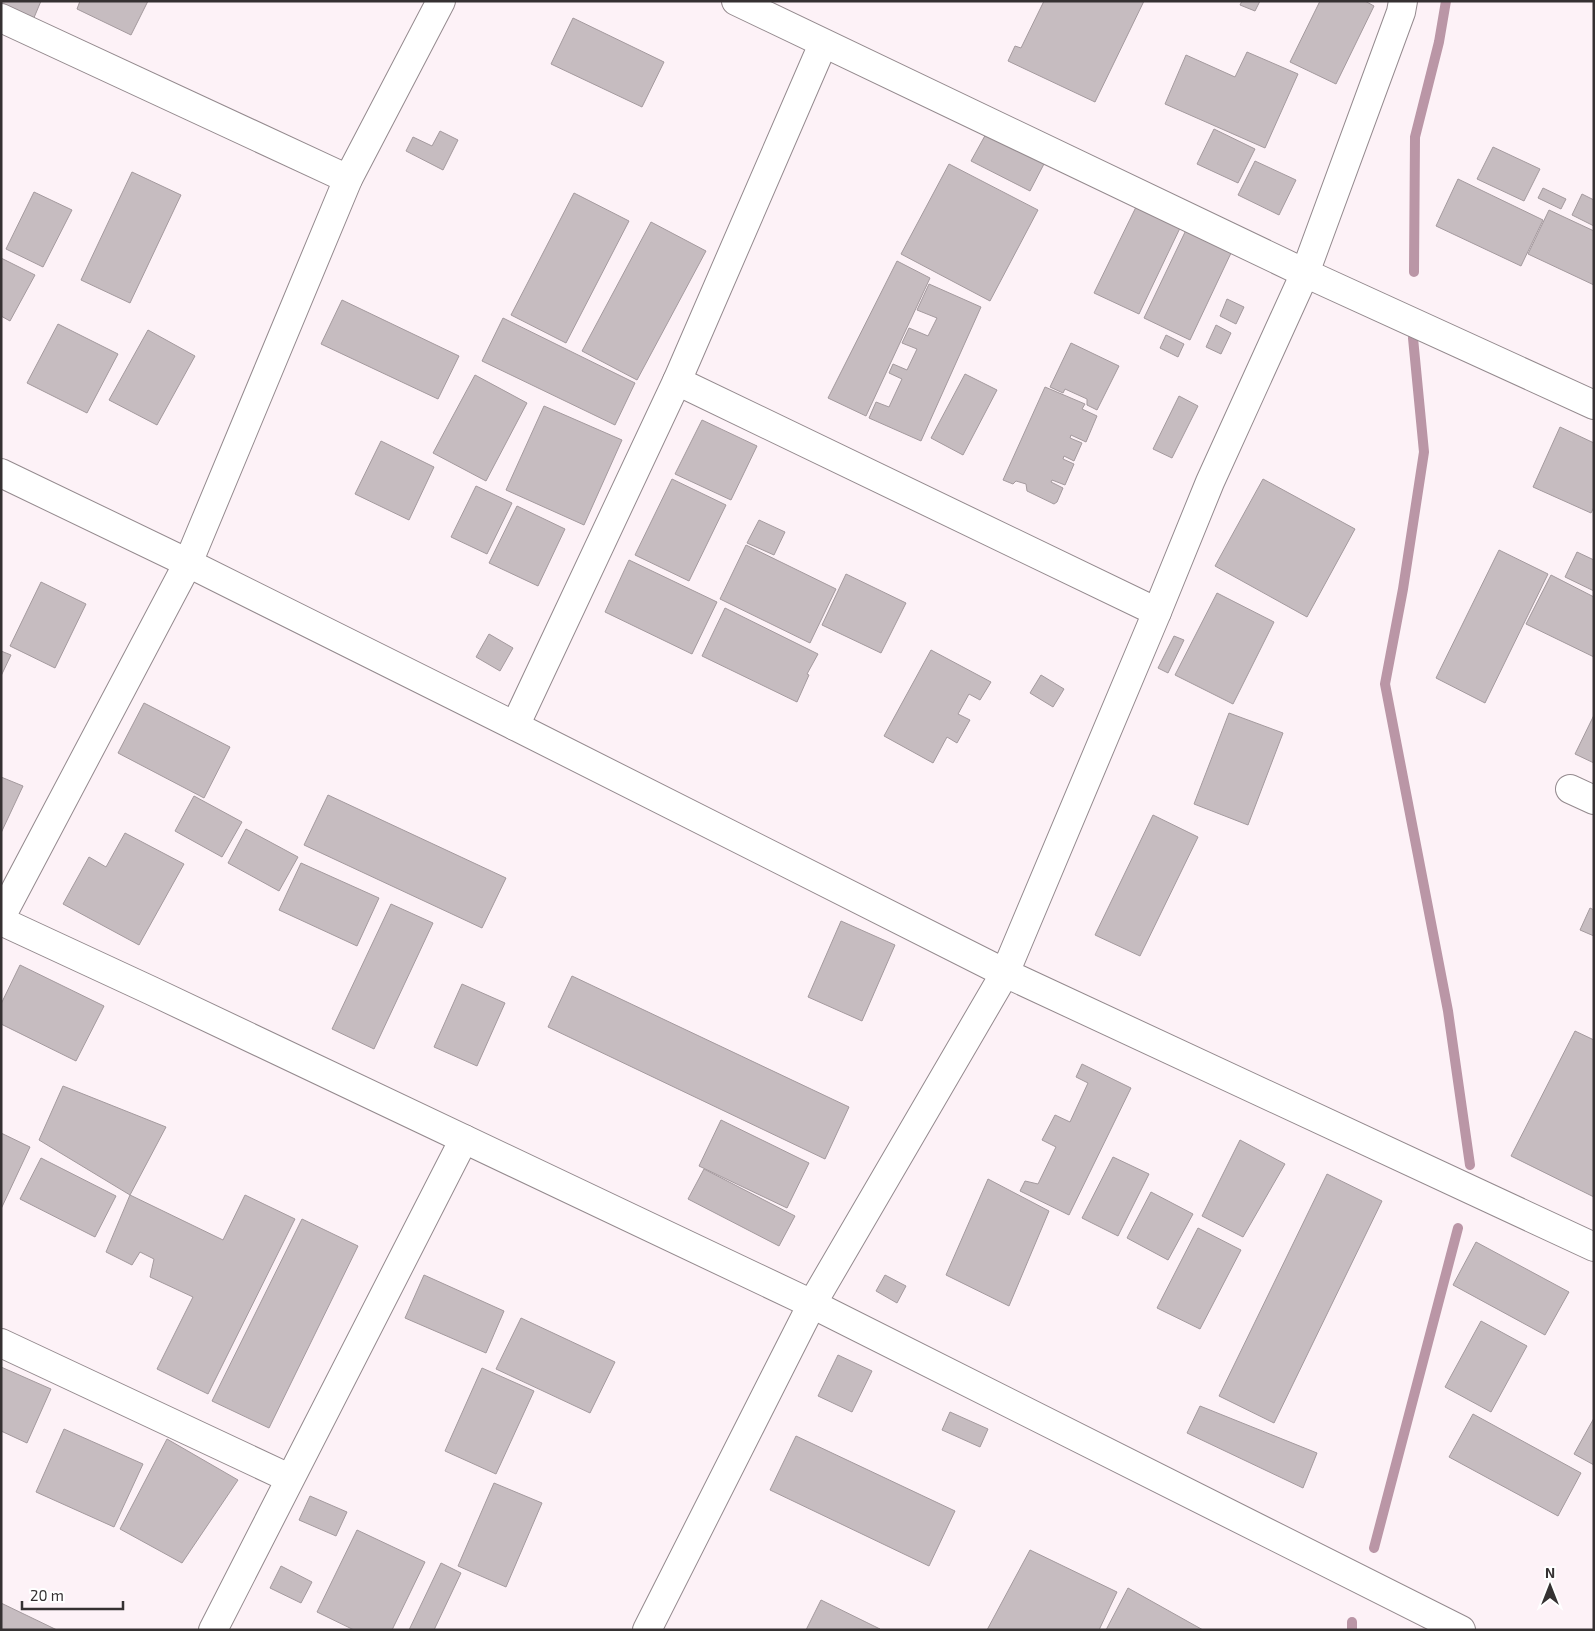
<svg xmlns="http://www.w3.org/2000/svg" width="1595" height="1631" viewBox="0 0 1595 1631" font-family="'Exo 2',sans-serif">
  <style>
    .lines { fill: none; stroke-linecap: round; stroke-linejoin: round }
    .stream { stroke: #ba96a6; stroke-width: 10 }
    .building { fill: #c6bcc0; stroke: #a49a9e }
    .minor-casing { stroke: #948a8e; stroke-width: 30 }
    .minor { stroke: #fff; stroke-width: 28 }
  </style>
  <rect width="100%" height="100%" fill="#fdf2f7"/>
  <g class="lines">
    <g class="stream">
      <path d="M1414 272 1415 137 1439 42 1446 1"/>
      <path d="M1413 338 1424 452 1403 589 1385 684 1448 1011 1470 1165"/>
      <path d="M1374 1548 1458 1228"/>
      <path d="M1352 1622V1630"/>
    </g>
  </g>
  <g class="building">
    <path d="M1 1H41L33 20 1 7Z"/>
    <path d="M80 1H148L131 35 77 9Z"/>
    <path d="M1044 1H1144L1095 102 1008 61 1015 46 1021 48Z"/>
    <path d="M1242 1H1260L1255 11 1240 5Z"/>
    <path d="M1320 1H1365L1374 6 1336 84 1290 62Z"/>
    <path d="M573 18 664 62 642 107 551 64Z"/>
    <path d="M1247 52 1298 74 1265 148 1165 104 1186 55 1235 77Z"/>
    <path d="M1214 129 1255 149 1238 183 1197 164Z"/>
    <path d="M440 131 458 140 443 170 406 151 413 137 432 146Z"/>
    <path d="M987 132 1045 162 1030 191 971 161Z"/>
    <path d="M1493 147 1540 169 1524 201 1477 179Z"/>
    <path d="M1255 161 1296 180 1279 215 1238 195Z"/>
    <path d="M949 164 1038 210 990 301 901 254Z"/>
    <path d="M132 172 181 195 130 303 81 280Z"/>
    <path d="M1458 179 1543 220 1521 266 1436 226Z"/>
    <path d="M1543 188 1566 199 1561 209 1538 198Z"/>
    <path d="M34 192 72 210 43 267 6 249Z"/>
    <path d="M574 193 629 221 566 343 511 315Z"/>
    <path d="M1582 194 1594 200V226L1572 215Z"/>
    <path d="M1137 205 1181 226 1139 314 1094 293Z"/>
    <path d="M1549 210 1594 231V285L1528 254Z"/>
    <path d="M651 222 706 251 637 380 582 351Z"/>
    <path d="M1186 230 1232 251 1190 340 1144 318Z"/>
    <path d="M1 258 35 275 10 321 1 316Z"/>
    <path d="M897 261 930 278 866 416 828 398Z"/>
    <path d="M929 284 981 307 921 441 869 418 876 402 889 407 902 379 889 373 893 364 907 370 917 349 902 343 909 328 928 336 937 318 917 310Z"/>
    <path d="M1227 299 1244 307 1236 324 1220 316Z"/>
    <path d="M342 300 459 356 438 399 321 344Z"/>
    <path d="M503 318 635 383 615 425 482 361Z"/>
    <path d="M58 324 118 354 87 413 27 383Z"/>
    <path d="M1216 325 1231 333 1221 354 1206 347Z"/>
    <path d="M148 330 195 356 157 425 109 400Z"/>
    <path d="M1166 335 1184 344 1178 357 1160 348Z"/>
    <path d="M1071 343 1119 366 1097 410 1087 405V399L1065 389 1063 393 1050 387Z"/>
    <path d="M965 374 997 390 963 455 931 438Z"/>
    <path d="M475 375 527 403 486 481 433 453Z"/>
    <path d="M1045 387 1085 404 1082 409 1097 416 1086 442 1071 435 1070 438 1082 443 1074 461 1064 456 1063 459 1074 464 1065 485 1052 480 1051 482 1063 488 1057 502 1054 504 1027 491 1026 484 1016 481 1013 484 1003 480Z"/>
    <path d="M1179 396 1198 406 1172 458 1153 449Z"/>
    <path d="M544 406 622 440 584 525 506 490Z"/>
    <path d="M702 420 757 446 731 500 675 474Z"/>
    <path d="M1560 427 1594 443V507L1591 513 1533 487Z"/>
    <path d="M381 441 434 467 409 520 355 494Z"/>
    <path d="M672 479 726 505 689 581 635 555Z"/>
    <path d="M1263 479 1355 529 1307 617 1215 566Z"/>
    <path d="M476 486 512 503 487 554 451 537Z"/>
    <path d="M517 506 565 529 538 586 489 563Z"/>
    <path d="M759 520 785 532 774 555 747 543Z"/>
    <path d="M746 545 836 589 810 643 720 599Z"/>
    <path d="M1499 550 1548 574 1485 703 1436 678Z"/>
    <path d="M1577 552 1594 560V591L1565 577Z"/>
    <path d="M629 560 717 602 692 654 605 612Z"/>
    <path d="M846 574 906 603 881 653 822 625Z"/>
    <path d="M1551 575 1594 597V657L1526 624Z"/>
    <path d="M41 582 86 604 55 668 10 646Z"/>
    <path d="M1217 593 1274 622 1233 704 1175 675Z"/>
    <path d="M725 608 818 654 807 674 809 675 797 702 702 656Z"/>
    <path d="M489 634 513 648 500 671 476 657Z"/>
    <path d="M1174 636 1184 640 1168 673 1158 668Z"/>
    <path d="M931 650 991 682 980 700 969 694 958 714 970 720 957 743 947 737 933 763 884 736Z"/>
    <path d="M1 651 11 655 1 676Z"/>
    <path d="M1041 675 1064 689 1053 707 1030 693Z"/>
    <path d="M144 703 230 747 204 798 118 753Z"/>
    <path d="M1229 713 1283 733 1248 825 1194 804Z"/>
    <path d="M1594 715V763L1575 754Z"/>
    <path d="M1 777 23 786 1 833Z"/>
    <path d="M328 795 506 878 482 928 304 845Z"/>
    <path d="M194 796 242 822 222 857 175 831Z"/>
    <path d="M1153 815 1198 837 1140 956 1095 935Z"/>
    <path d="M246 829 298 857 279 891 228 863Z"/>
    <path d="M125 833 184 864 139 945 63 904 89 857 106 867Z"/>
    <path d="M301 863 379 898 357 946 279 910Z"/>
    <path d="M391 904 433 923 374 1049 332 1029Z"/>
    <path d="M1590 908 1594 910V936L1580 930Z"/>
    <path d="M841 921 895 945 862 1021 808 997Z"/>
    <path d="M20 965 104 1006 76 1061 1 1024V1004Z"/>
    <path d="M572 976 849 1107 825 1159 548 1027Z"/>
    <path d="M462 984 505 1003 477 1066 434 1047Z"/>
    <path d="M1575 1031 1594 1040V1197L1511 1156Z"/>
    <path d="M1082 1064 1131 1088 1069 1215 1020 1191 1025 1181 1038 1184 1056 1147 1042 1140 1055 1115 1070 1122 1088 1083 1076 1077Z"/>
    <path d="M63 1086 166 1127 130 1195 39 1140Z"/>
    <path d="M721 1120 809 1163 787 1208 699 1166Z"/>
    <path d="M1 1133 30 1147 1 1209Z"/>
    <path d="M1240 1140 1285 1164 1243 1237 1202 1216Z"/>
    <path d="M1113 1157 1149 1174 1118 1236 1082 1218Z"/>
    <path d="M41 1158 116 1196 95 1237 20 1199Z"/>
    <path d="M704 1169 795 1216 779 1246 688 1199Z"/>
    <path d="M1327 1174 1382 1201 1274 1423 1219 1396Z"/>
    <path d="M988 1179 1049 1211 1009 1306 946 1275Z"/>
    <path d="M1151 1192 1193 1214 1168 1260 1127 1238Z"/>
    <path d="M130 1195 223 1240 245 1195 295 1219 208 1394 157 1369 193 1297 150 1277 154 1259 140 1252 132 1265 106 1252Z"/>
    <path d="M302 1219 358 1246 269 1428 212 1401Z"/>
    <path d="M1198 1228 1241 1250 1200 1329 1157 1308Z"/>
    <path d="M1476 1242 1569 1292 1545 1335 1453 1285Z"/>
    <path d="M424 1275 504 1311 486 1353 405 1318Z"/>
    <path d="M885 1275 906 1286 897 1303 876 1291Z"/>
    <path d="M521 1318 615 1362 590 1413 496 1369Z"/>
    <path d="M1481 1321 1527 1346 1491 1412 1445 1387Z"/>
    <path d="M838 1355 872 1371 852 1412 818 1396Z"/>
    <path d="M1 1367 51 1389 27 1443 1 1431Z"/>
    <path d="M482 1368 534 1391 496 1474 445 1451Z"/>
    <path d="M1200 1406 1317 1453 1303 1488 1187 1433Z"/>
    <path d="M950 1412 988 1429 980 1447 942 1430Z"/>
    <path d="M1473 1414 1581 1473 1558 1516 1449 1457Z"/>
    <path d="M1594 1418V1465L1574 1454Z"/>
    <path d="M64 1429 143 1464 114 1527 36 1492Z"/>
    <path d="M796 1436 955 1511 929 1566 770 1490Z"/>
    <path d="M167 1439 238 1480 182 1563 120 1529Z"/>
    <path d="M494 1483 542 1503 506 1587 458 1566Z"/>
    <path d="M310 1496 347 1512 336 1536 299 1520Z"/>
    <path d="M357 1530 425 1562 392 1630H354L317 1612Z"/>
    <path d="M1030 1550 1117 1592 1099 1630H987Z"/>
    <path d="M441 1563 461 1573 434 1630H409Z"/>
    <path d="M281 1566 312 1582 301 1603 270 1588Z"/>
    <path d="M1128 1588 1203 1630H1106Z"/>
    <path d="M821 1600 880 1629 806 1630Z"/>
    <path d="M1 1603 57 1630H1Z"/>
  </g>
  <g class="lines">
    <g class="minor-casing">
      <g id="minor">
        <path d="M736 1 1305 273 1594 405"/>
        <path d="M1 18 348 179"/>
        <path d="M677 381 1157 612"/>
        <path d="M1 473 188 563 515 726 1005 973 1594 1247"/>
        <path d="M515 726 677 381 823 44"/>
        <path d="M1570 789 1594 800"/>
        <path d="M1 917 188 563 348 179 441 1"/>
        <path d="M1 921 152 991 812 1304 1461 1630"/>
        <path d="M1 1343 289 1478"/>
        <path d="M213 1630 464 1139"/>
        <path d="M647 1630 812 1304 1005 973 1157 612 1210 482 1305 273 1401 12 1403 1"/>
      </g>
    </g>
    <use href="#minor" class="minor"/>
  </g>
  <rect width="1595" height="1631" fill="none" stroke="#353132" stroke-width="5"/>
  <g transform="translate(1550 1586)" stroke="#ffffff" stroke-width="4" paint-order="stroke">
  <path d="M0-4L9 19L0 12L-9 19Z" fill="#353132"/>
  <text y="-8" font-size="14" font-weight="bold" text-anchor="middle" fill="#353132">N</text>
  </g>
  <path d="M22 1601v8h101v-8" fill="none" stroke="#353132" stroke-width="2.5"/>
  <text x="30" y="1601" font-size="15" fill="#353132" stroke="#ffffff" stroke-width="4" paint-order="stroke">20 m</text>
</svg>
